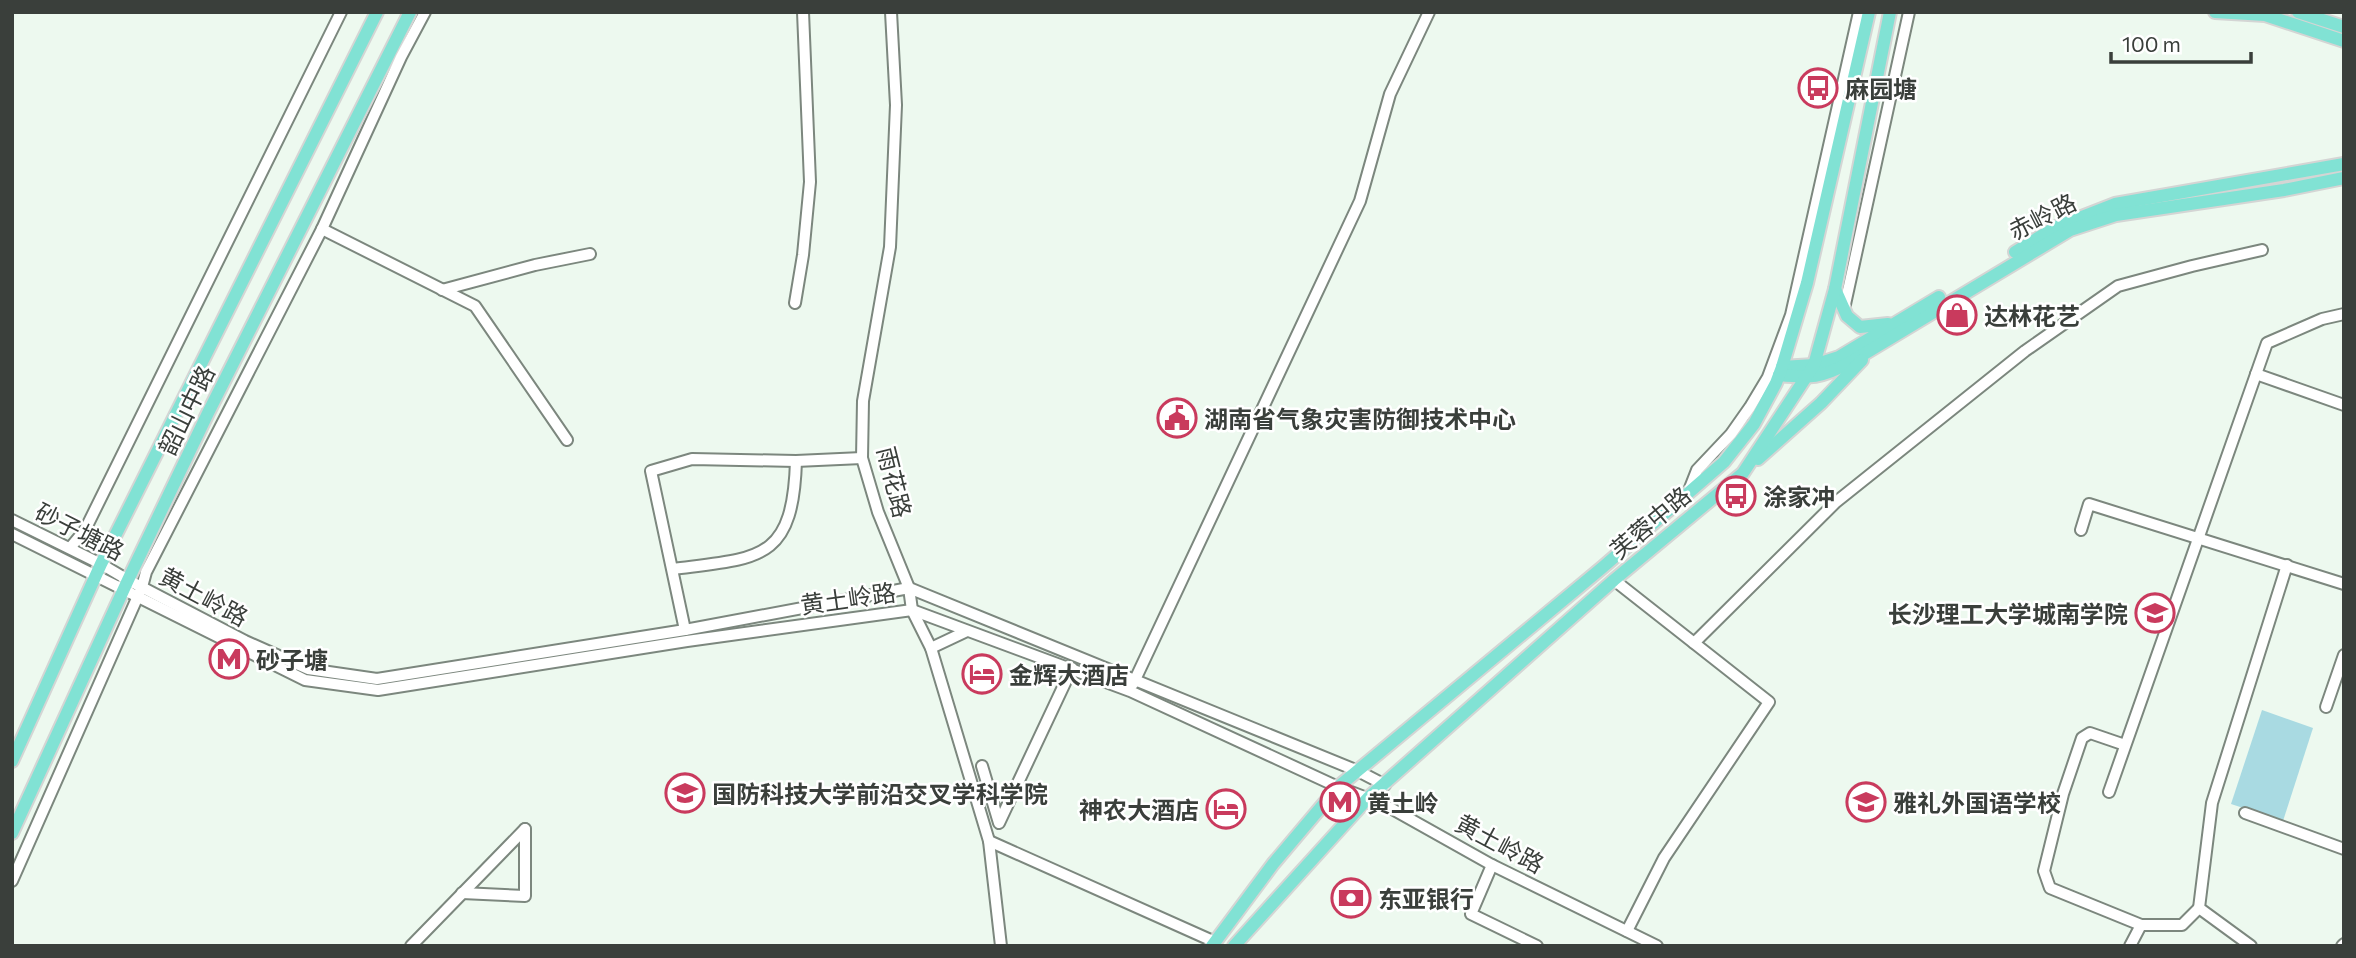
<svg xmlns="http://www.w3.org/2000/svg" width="2356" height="958" viewBox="0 0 2356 958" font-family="Commissioner,'Noto Sans SC',sans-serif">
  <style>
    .water { fill: #a9dae2 }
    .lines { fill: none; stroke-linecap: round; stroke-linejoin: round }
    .minor-casing { stroke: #7c877e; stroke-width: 14 }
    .major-casing { stroke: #d4d5d4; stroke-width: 16 }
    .minor { stroke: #fff; stroke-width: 10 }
    .major { stroke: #81e2d4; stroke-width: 12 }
    .labels { text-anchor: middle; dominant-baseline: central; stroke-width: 5; stroke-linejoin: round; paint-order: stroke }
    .poi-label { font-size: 24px; font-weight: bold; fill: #3a3f3b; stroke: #fff; text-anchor: start }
    .street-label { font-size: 24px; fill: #3a3f3b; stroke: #fff }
  </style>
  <rect width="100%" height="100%" fill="#edf9ef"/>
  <path class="water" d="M2262 710 2313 728 2283 821 2231 804Z"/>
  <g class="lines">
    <g class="minor-casing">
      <g id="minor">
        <path d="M891 12 896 105 890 247 863 401 862 458 878 512 909 588 912 610 931 648 989 841 1001 946"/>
        <path d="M322 229 475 306 567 440"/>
        <path d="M442 290 535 265 590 254"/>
        <path d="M795 303 803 255 810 182 803 12"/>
        <path d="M1844 309 1909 12"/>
        <path d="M2256 374 2344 405"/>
        <path d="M1688 493 1697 470 1731 434 1750 407 1768 377 1791 315 1859 12"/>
        <path d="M12 520 101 564 128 580 245 641 308 669 377 679 685 630 909 588 1358 771 1385 785"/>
        <path d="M2081 530 2089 504 2344 584"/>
        <path d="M12 534 305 680 378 690 687 641 912 610 1130 691 1338 787 1385 805 1492 865 1657 946"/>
        <path d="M70 548 85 530 341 12"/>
        <path d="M673 569C759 558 793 562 796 461"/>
        <path d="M1614 580 1769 702 1664 858 1627 931"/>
        <path d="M685 630 651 471 692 459 796 461 862 458"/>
        <path d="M1694 643 1836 502 2025 351 2118 286 2192 266 2262 250"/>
        <path d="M931 648 967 631"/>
        <path d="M1133 684 1360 201 1390 94 1429 12"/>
        <path d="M2326 707 2344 655"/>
        <path d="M2125 745 2090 733 2082 738 2063 794 2044 871 2050 888 2141 925H2182L2199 908"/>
        <path d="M982 766 999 823 1072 668"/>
        <path d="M2109 792 2267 343 2322 319 2344 314"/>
        <path d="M2245 813 2344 849"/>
        <path d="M989 841 1215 942"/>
        <path d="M1492 865 1471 914 1537 946"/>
        <path d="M12 881 142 587 146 572 322 229 401 57 425 12"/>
        <path d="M462 893 525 896V829"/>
        <path d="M411 946 525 829"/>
        <path d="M2130 946 2141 925"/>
        <path d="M2251 946 2199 908 2212 803 2287 565"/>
        <path d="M2342 946 2344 944"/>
      </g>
    </g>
    <g class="major-casing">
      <g id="major">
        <path d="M2215 12 2265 15 2344 41"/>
        <path d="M2298 12 2344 27"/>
        <path d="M2015 252 2056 227 2115 204 2344 164"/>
        <path d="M1835 289 1847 316 1860 327 1888 324"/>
        <path d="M1782 367 1814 365 1839 357 1939 297"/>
        <path d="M1779 375C1811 378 1821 378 1849 363L2070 230 2116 215 2284 190 2344 178"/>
        <path d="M1758 459 1821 403 1862 360"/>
        <path d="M12 761 101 564 377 12"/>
        <path d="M12 833 128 580 208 413 410 12"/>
        <path d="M1212 946 1273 864 1338 787 1603 567 1724 462 1754 424 1776 383 1782 367 1807 283 1869 12"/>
        <path d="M1234 946 1368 798 1614 580 1743 473 1814 365 1835 289 1890 12"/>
      </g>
    </g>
    <use href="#minor" class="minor"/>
    <use href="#major" class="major"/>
  </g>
  <defs>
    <g id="bus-ring" transform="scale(2.0125)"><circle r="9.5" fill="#fff" stroke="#c93a5d" stroke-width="1.5"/><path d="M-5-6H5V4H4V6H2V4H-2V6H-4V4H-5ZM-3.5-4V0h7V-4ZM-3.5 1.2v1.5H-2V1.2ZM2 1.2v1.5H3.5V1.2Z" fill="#c93a5d"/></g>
    <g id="shop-ring" transform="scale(2.0125)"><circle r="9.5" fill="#fff" stroke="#c93a5d" stroke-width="1.5"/><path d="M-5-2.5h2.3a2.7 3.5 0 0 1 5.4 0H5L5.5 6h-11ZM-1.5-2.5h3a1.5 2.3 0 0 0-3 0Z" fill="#c93a5d"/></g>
    <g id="civic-ring" transform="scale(2.0125)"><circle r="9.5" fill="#fff" stroke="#c93a5d" stroke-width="1.5"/><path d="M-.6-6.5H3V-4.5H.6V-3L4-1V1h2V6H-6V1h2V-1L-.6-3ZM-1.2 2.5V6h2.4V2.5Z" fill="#c93a5d"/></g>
    <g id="university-ring" transform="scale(2.0125)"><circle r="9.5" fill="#fff" stroke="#c93a5d" stroke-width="1.5"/><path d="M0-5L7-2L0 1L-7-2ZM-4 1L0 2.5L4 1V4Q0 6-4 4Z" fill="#c93a5d"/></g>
    <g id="metro-ring" transform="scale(2.0125)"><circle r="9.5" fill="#fff" stroke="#c93a5d" stroke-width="1.5"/><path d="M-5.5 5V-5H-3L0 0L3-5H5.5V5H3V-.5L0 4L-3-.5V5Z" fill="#c93a5d"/></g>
    <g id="hotel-ring" transform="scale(2.0125)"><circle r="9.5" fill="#fff" stroke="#c93a5d" stroke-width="1.5"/><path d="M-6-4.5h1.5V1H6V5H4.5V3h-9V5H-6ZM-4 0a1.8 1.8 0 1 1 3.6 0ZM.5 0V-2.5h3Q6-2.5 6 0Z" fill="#c93a5d"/></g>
    <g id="school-ring" transform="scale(2.0125)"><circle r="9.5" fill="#fff" stroke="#c93a5d" stroke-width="1.5"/><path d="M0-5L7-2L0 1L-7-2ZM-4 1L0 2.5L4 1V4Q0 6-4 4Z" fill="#c93a5d"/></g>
    <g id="bank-ring" transform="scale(2.0125)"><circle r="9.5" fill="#fff" stroke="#c93a5d" stroke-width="1.5"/><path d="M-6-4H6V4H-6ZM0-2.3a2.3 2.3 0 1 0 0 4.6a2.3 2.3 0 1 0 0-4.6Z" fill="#c93a5d"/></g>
  </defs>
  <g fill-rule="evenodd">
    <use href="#bus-ring" x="1818" y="88"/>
    <use href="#shop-ring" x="1957" y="315"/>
    <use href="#civic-ring" x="1177" y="418"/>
    <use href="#bus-ring" x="1736" y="496"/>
    <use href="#university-ring" x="2155" y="613"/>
    <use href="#metro-ring" x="229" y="659"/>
    <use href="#hotel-ring" x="982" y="674"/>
    <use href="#university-ring" x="685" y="793"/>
    <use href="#metro-ring" x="1340" y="802"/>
    <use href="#school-ring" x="1866" y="802"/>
    <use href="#hotel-ring" x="1226" y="809"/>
    <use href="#bank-ring" x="1351" y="898"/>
  </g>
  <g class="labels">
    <g class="poi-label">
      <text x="1845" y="88">麻园塘</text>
      <text x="1984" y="315">达林花艺</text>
      <text x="1204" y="418">湖南省气象灾害防御技术中心</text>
      <text x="1763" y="496">涂家冲</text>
      <text x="2128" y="613" text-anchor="end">长沙理工大学城南学院</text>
      <text x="256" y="659">砂子塘</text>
      <text x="1009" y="674">金辉大酒店</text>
      <text x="712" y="793">国防科技大学前沿交叉学科学院</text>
      <text x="1367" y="802">黄土岭</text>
      <text x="1893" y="802">雅礼外国语学校</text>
      <text x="1199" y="809" text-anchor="end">神农大酒店</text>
      <text x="1378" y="898">东亚银行</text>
    </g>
    <g class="street-label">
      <text transform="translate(2042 216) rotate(-27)">赤岭路</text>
      <text transform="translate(186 410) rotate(-64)">韶山中路</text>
      <text transform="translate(895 482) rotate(76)">雨花路</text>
      <text transform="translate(1650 522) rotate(-40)">芙蓉中路</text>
      <text transform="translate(80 531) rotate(27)">砂子塘路</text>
      <text transform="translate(204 596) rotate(28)">黄土岭路</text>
      <text transform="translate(848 598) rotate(-8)">黄土岭路</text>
      <text transform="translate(1500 843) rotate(28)">黄土岭路</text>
    </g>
  </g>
  <rect width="2356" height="958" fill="none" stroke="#3a3f3b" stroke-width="28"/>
  <path d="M2111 52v10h140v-10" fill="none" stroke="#3a3f3b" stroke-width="3.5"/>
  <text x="2122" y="52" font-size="21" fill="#3a3f3b" stroke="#ffffff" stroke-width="5" paint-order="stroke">100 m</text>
</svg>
